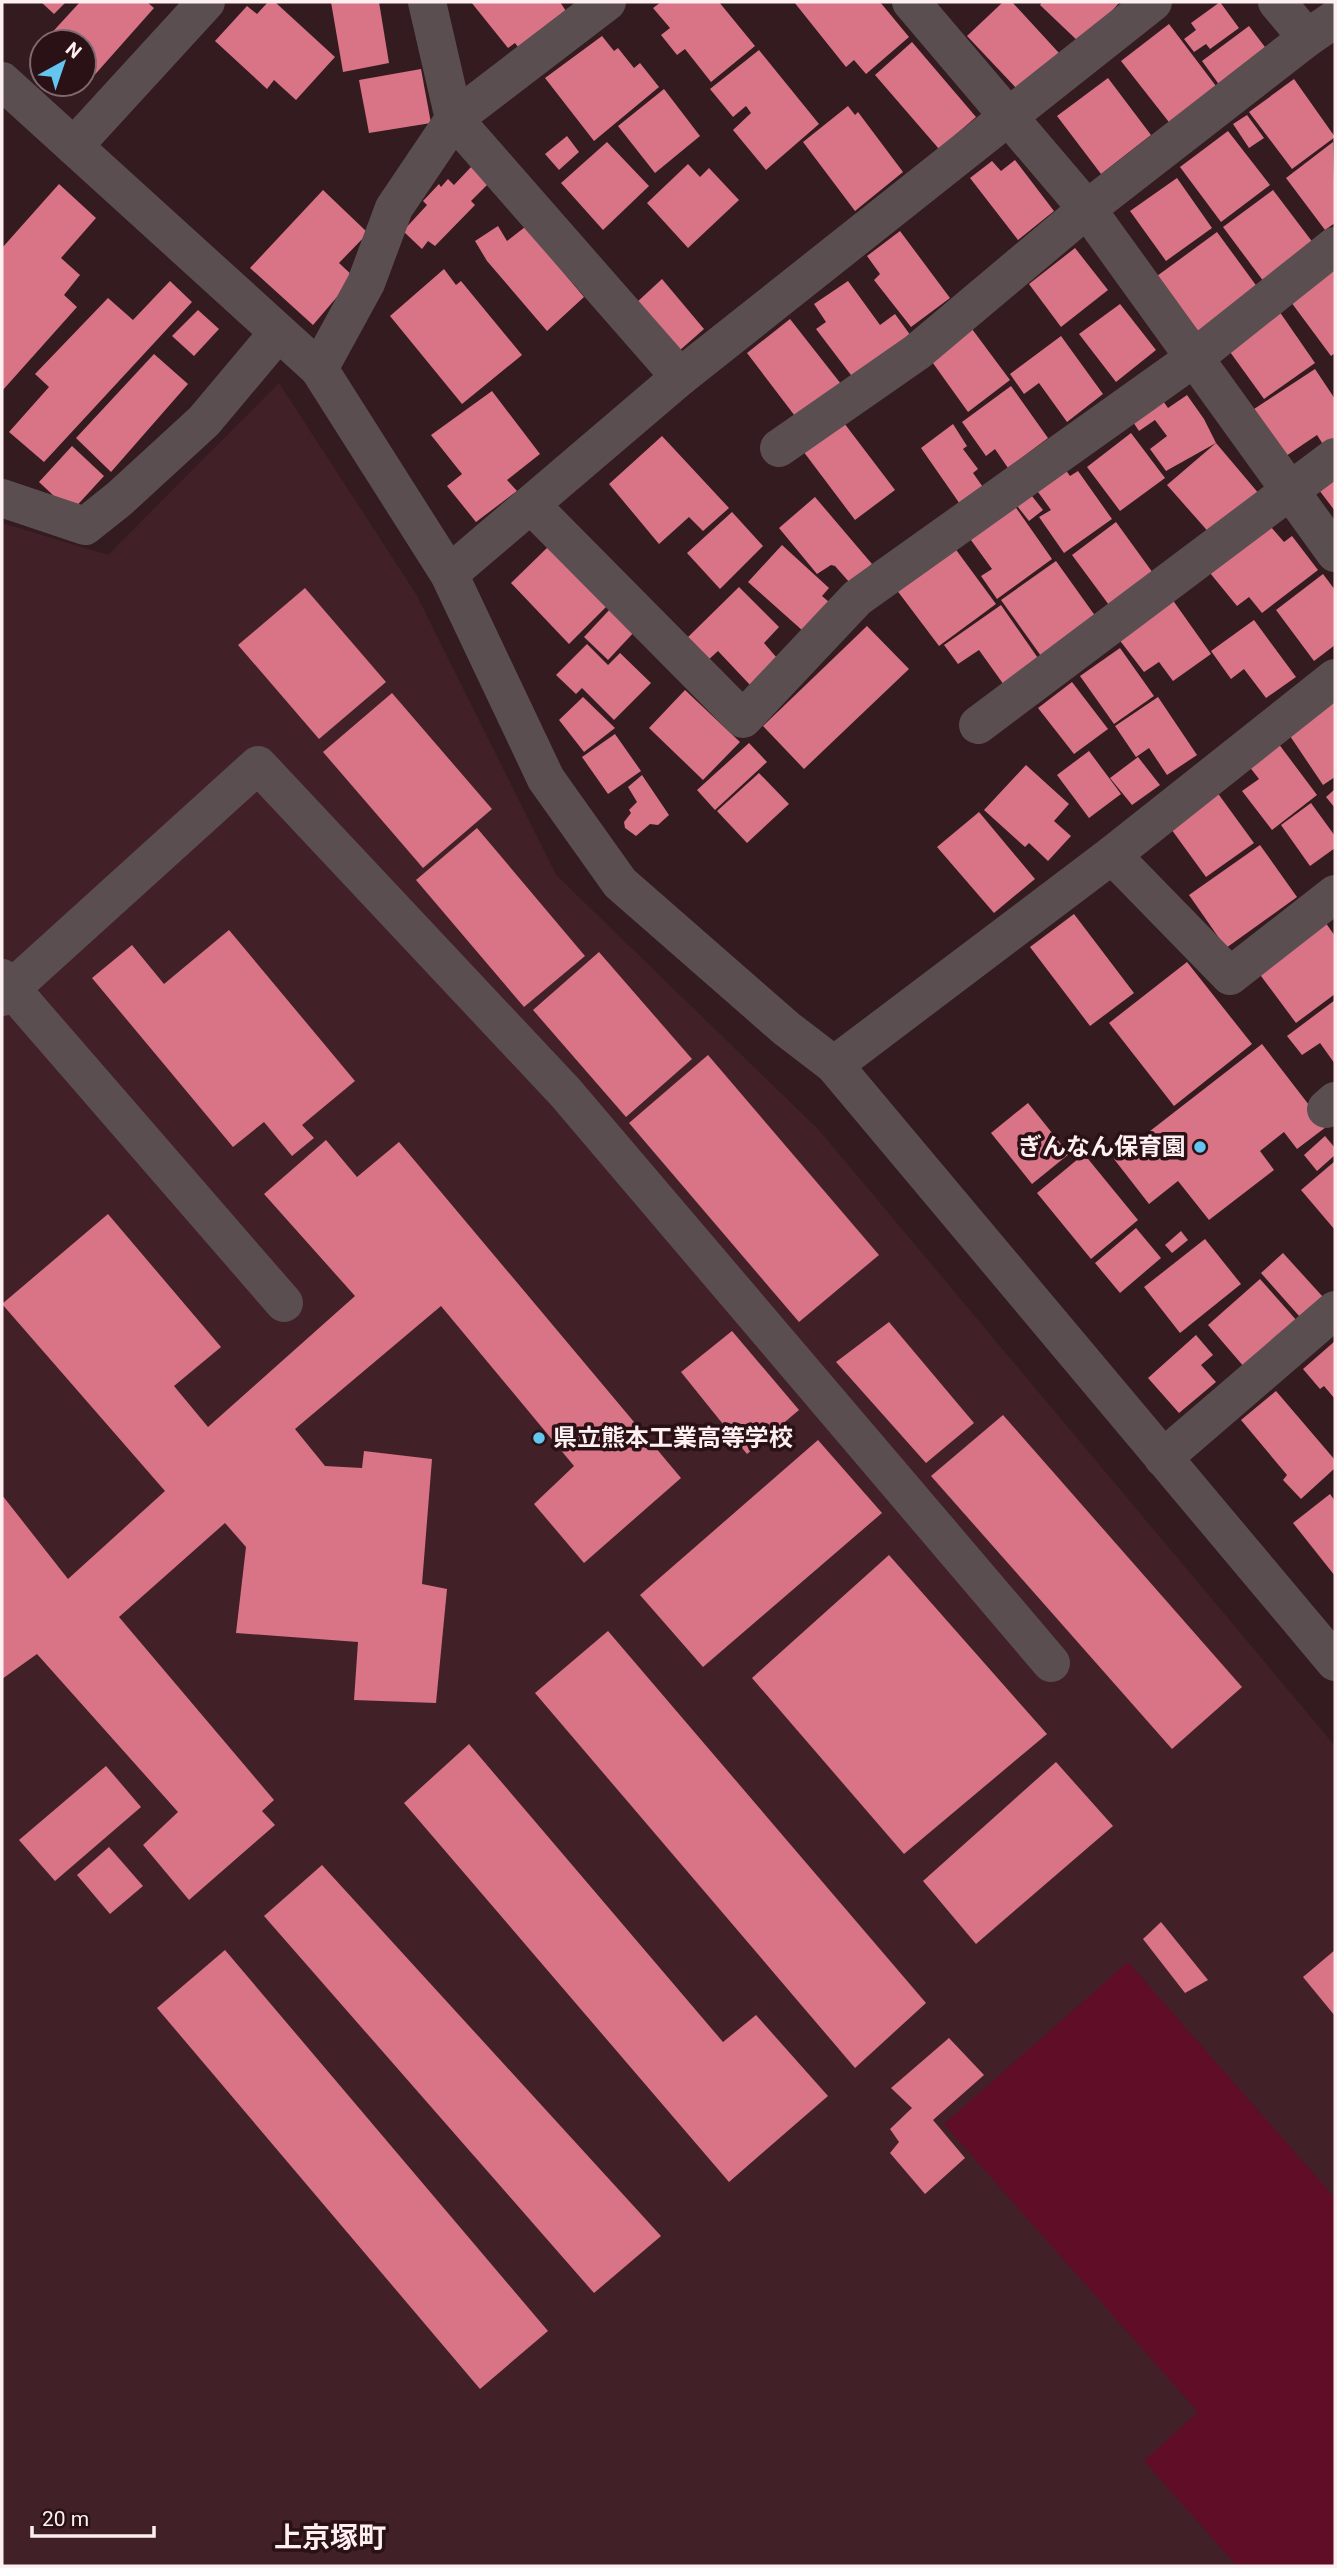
<svg xmlns="http://www.w3.org/2000/svg" width="1337" height="2568" viewBox="0 0 1337 2568" font-family="Roboto,'Noto Sans JP',sans-serif">
  <style>
    .built { fill: #412127 }
    .green { fill: #600d27 }
    .building { fill: #d97386 }
    .lines { fill: none; stroke-linecap: round; stroke-linejoin: round }
    .minor { stroke: #5b4e50; stroke-width: 38 }
    .poi-dot { fill: #64c5ee; stroke: #291116; stroke-width: 2.5 }
    .labels { text-anchor: middle; dominant-baseline: central; stroke-width: 7; stroke-linejoin: round; paint-order: stroke }
    .poi-label { font-size: 24px; font-weight: bold; fill: #feeff1; stroke: #291116; text-anchor: end }
    .quarter-label { font-size: 28px; font-weight: bold; fill: #feeff1; stroke: #291116 }
  </style>
  <rect width="100%" height="100%" fill="#331b1f"/>
  <path class="built" d="M279 383 416 594 556 875 818 1129 1335 1746V2566H2V523L108 555Z"/>
  <path class="green" d="M1128 1962 1335 2198V2566H1237L1144 2461 1198 2412 944 2124Z"/>
  <g class="building">
    <path d="M41 2H66L54 14Z"/>
    <path d="M80 2H147L154 8 91 79 84 73V42H51L47 38Z"/>
    <path d="M268 2H275L335 57 296 100 274 80 267 89 215 41 247 6 257 14Z"/>
    <path d="M331 2H379L389 63 343 72Z"/>
    <path d="M471 2H560L568 14 524 55 515 43 508 48Z"/>
    <path d="M661 2H719L755 46 711 82 685 49 677 55 661 35 670 28 653 8Z"/>
    <path d="M794 2H880L909 37 866 74 854 60 846 67Z"/>
    <path d="M1003 2H1012L1059 53 1018 90 967 36Z"/>
    <path d="M1042 2H1120L1081 44 1040 5Z"/>
    <path d="M1220 2 1239 28 1210 49 1206 44 1194 52 1184 39 1196 30 1191 23Z"/>
    <path d="M1169 24 1219 90 1172 126 1121 61Z"/>
    <path d="M1249 26 1271 55 1223 90 1202 61Z"/>
    <path d="M602 36 614 51 618 48 634 68 640 63 659 87 594 141 545 78Z"/>
    <path d="M912 42 976 117 939 149 875 75Z"/>
    <path d="M759 50 819 124 766 170 733 130 751 113 746 106 733 117 710 89Z"/>
    <path d="M421 69 431 123 369 133 359 80Z"/>
    <path d="M1108 78 1151 135 1101 174 1057 116Z"/>
    <path d="M1294 79 1335 137 1292 169 1249 112Z"/>
    <path d="M664 89 700 136 655 173 618 126Z"/>
    <path d="M848 106 855 115 858 112 903 172 855 211 803 142Z"/>
    <path d="M1247 115 1264 138 1249 148 1233 124Z"/>
    <path d="M1228 131 1270 185 1221 222 1180 167Z"/>
    <path d="M567 136 579 152 559 170 545 154Z"/>
    <path d="M607 142 649 186 603 230 561 183Z"/>
    <path d="M1333 142 1335 223 1325 230 1286 178Z"/>
    <path d="M1015 160 1054 211 1018 240 970 178 992 161 1001 171Z"/>
    <path d="M688 164 700 177 709 168 739 200 688 248 647 203Z"/>
    <path d="M471 167 489 183 471 201 475 205 435 246 428 241 422 249 403 231 427 205 423 201 439 184 441 187 448 179 454 185Z"/>
    <path d="M1177 178 1212 228 1166 261 1130 211Z"/>
    <path d="M59 184 96 218 61 258 80 275 64 295 77 307 2 391V248Z"/>
    <path d="M323 190 368 233 339 263 354 277 313 325 250 268Z"/>
    <path d="M1273 190 1317 248 1267 286 1223 227Z"/>
    <path d="M498 226 507 241 525 227 584 297 547 331 487 261 475 241Z"/>
    <path d="M900 231 950 298 911 327 874 280 880 274 867 256Z"/>
    <path d="M1217 232 1258 288 1198 331 1157 276Z"/>
    <path d="M1075 248 1108 290 1061 327 1029 284Z"/>
    <path d="M1332 266 1335 270V353L1331 356 1288 298Z"/>
    <path d="M444 269 456 285 461 281 522 355 462 404 390 316Z"/>
    <path d="M662 279 704 329 679 351 636 303Z"/>
    <path d="M170 281 192 302 44 462 9 432 49 387 35 374 108 298 133 320Z"/>
    <path d="M848 281 880 325 895 314 911 336 854 379 816 329 826 322 814 304Z"/>
    <path d="M1120 304 1156 350 1116 382 1079 334Z"/>
    <path d="M1277 308 1315 363 1264 399 1225 345Z"/>
    <path d="M198 310 219 329 194 356 172 336Z"/>
    <path d="M790 319 841 384 798 420 747 353Z"/>
    <path d="M972 329 1010 380 968 412 930 359Z"/>
    <path d="M1061 336 1103 394 1067 422 1039 383 1024 394 1010 374Z"/>
    <path d="M154 354 188 384 111 472 76 438Z"/>
    <path d="M1315 369 1335 399V443L1326 449 1317 435 1286 456 1254 409Z"/>
    <path d="M1011 386 1048 438 1008 468 995 449 986 456 962 422Z"/>
    <path d="M492 391 540 454 507 480 517 491 476 522 447 486 462 474 431 435Z"/>
    <path d="M1159 395 1168 408 1187 395 1204 419 1216 443 1166 471 1150 449 1167 436 1155 420 1139 431 1129 416Z"/>
    <path d="M841 419 895 490 855 520 800 447Z"/>
    <path d="M953 424 967 446 963 449 978 469 973 473 985 490 962 507 921 448Z"/>
    <path d="M1131 433 1165 478 1120 511 1087 467Z"/>
    <path d="M662 436 729 508 703 531 689 517 659 544 609 484Z"/>
    <path d="M1216 443 1260 495 1212 536 1167 485Z"/>
    <path d="M72 446 104 476 71 512 39 482Z"/>
    <path d="M1062 465 1070 476 1078 471 1112 519 1064 553 1039 517 1051 510 1033 485Z"/>
    <path d="M1335 477V511L1319 490Z"/>
    <path d="M1028 491 1043 510 1029 521 1014 502Z"/>
    <path d="M815 497 872 564 850 583 835 566 831 565 817 574 779 528Z"/>
    <path d="M1012 502 1052 559 997 599 981 576 992 569 968 536Z"/>
    <path d="M732 512 763 546 720 589 687 553Z"/>
    <path d="M1116 522 1153 573 1109 605 1072 555Z"/>
    <path d="M1271 527 1284 542 1292 536 1318 570 1262 613 1249 597 1237 606 1210 573Z"/>
    <path d="M550 545 608 605 569 644 511 583Z"/>
    <path d="M782 545 829 588 822 596 829 602 803 631 748 582Z"/>
    <path d="M954 547 996 604 939 646 896 589Z"/>
    <path d="M1056 561 1096 617 1041 656 1001 600Z"/>
    <path d="M1323 574 1335 590V645L1314 661 1276 610Z"/>
    <path d="M739 587 779 627 764 643 777 658 751 686 718 651 706 662 685 640Z"/>
    <path d="M305 588 386 682 319 739 238 645Z"/>
    <path d="M1172 599 1211 654 1173 681 1159 662 1144 672 1118 638Z"/>
    <path d="M1001 605 1040 661 1004 685 979 650 958 664 944 645Z"/>
    <path d="M612 607 636 630 608 660 584 637Z"/>
    <path d="M1254 620 1296 677 1266 698 1244 669 1231 679 1211 651Z"/>
    <path d="M867 626 909 669 804 769 763 726Z"/>
    <path d="M587 644 608 665 620 653 651 683 614 720 582 688 576 694 556 675Z"/>
    <path d="M1120 648 1154 696 1114 724 1080 676Z"/>
    <path d="M1072 682 1108 729 1074 754 1038 708Z"/>
    <path d="M685 690 740 742 703 780 649 728Z"/>
    <path d="M392 693 492 809 423 868 323 752Z"/>
    <path d="M583 697 615 728 584 752 559 720Z"/>
    <path d="M1158 697 1197 755 1167 775 1149 748 1136 757 1115 726Z"/>
    <path d="M1335 701V777L1323 785 1288 733Z"/>
    <path d="M615 734 641 771 608 794 582 757Z"/>
    <path d="M1275 739 1317 795 1272 830 1242 791 1259 779 1245 761Z"/>
    <path d="M749 743 767 762 715 810 697 790Z"/>
    <path d="M1089 751 1121 794 1089 818 1057 775Z"/>
    <path d="M1138 757 1160 785 1132 805 1110 778Z"/>
    <path d="M1026 765 1069 804 1054 821 1071 836 1048 861 1029 843 1025 847 984 810Z"/>
    <path d="M759 773 789 804 747 843 717 811Z"/>
    <path d="M642 775 669 815 658 825 650 824 636 836 625 828 624 822 631 813 629 810 637 802 628 787Z"/>
    <path d="M1214 788 1254 843 1206 877 1166 822Z"/>
    <path d="M1335 789V808L1326 797Z"/>
    <path d="M1311 803 1335 836V848L1310 866 1281 825Z"/>
    <path d="M979 812 1035 879 994 913 937 847Z"/>
    <path d="M477 828 585 956 524 1007 416 880Z"/>
    <path d="M1260 845 1297 897 1226 948 1189 895Z"/>
    <path d="M1074 914 1134 993 1090 1026 1030 947Z"/>
    <path d="M1323 919 1335 936V994L1296 1023 1255 968Z"/>
    <path d="M229 930 355 1081 302 1125 314 1138 292 1156 264 1122 233 1147 92 978 132 945 164 984Z"/>
    <path d="M599 952 692 1059 626 1117 533 1010Z"/>
    <path d="M1187 962 1252 1044 1174 1106 1109 1023Z"/>
    <path d="M1335 1000V1064L1320 1043 1302 1055 1287 1036Z"/>
    <path d="M1262 1044 1326 1127 1297 1149 1284 1132 1260 1151 1274 1170 1209 1220 1178 1181 1149 1204 1114 1159Z"/>
    <path d="M708 1055 879 1255 799 1322 629 1123Z"/>
    <path d="M1028 1103 1069 1154 1032 1184 991 1133Z"/>
    <path d="M1325 1136 1335 1148V1155L1317 1171 1304 1155Z"/>
    <path d="M326 1140 357 1177 399 1142 681 1478 584 1563 534 1504 574 1466 441 1306 295 1429 325 1466 362 1468 364 1451 432 1459 422 1584 447 1589 436 1703 354 1700 358 1642 236 1633 246 1547 225 1523 119 1617 274 1800 262 1811 275 1825 189 1900 143 1845 178 1812 37 1654 2 1679V1495L68 1579 165 1491 2 1304 108 1214 221 1347 174 1386 208 1427 355 1296 264 1194Z"/>
    <path d="M1084 1154 1138 1220 1091 1259 1037 1193Z"/>
    <path d="M1335 1161V1230L1301 1190Z"/>
    <path d="M1136 1228 1161 1258 1120 1293 1095 1263Z"/>
    <path d="M1181 1231 1188 1240 1172 1253 1165 1245Z"/>
    <path d="M1205 1239 1241 1284 1180 1333 1144 1287Z"/>
    <path d="M1283 1253 1323 1297 1300 1317 1261 1273Z"/>
    <path d="M1260 1279 1298 1322 1245 1368 1208 1325Z"/>
    <path d="M889 1322 974 1423 926 1463 836 1362Z"/>
    <path d="M732 1331 799 1410 747 1454 681 1372Z"/>
    <path d="M1196 1335 1213 1355 1201 1365 1216 1382 1179 1413 1148 1378Z"/>
    <path d="M1335 1341V1399L1324 1386 1320 1389 1303 1369Z"/>
    <path d="M1276 1391 1335 1460V1468L1301 1499 1283 1480 1287 1475 1241 1420Z"/>
    <path d="M1003 1415 1242 1687 1172 1749 931 1476Z"/>
    <path d="M818 1440 882 1513 703 1667 640 1595Z"/>
    <path d="M1330 1494 1335 1501V1576L1293 1523Z"/>
    <path d="M889 1555 1047 1734 904 1854 752 1678Z"/>
    <path d="M608 1631 926 2003 855 2068 535 1693Z"/>
    <path d="M469 1744 723 2042 756 2015 828 2096 729 2182 404 1803Z"/>
    <path d="M1056 1762 1113 1826 976 1944 923 1881Z"/>
    <path d="M106 1766 141 1807 55 1881 19 1840Z"/>
    <path d="M109 1847 143 1886 110 1914 77 1875Z"/>
    <path d="M322 1865 661 2236 594 2293 264 1916Z"/>
    <path d="M1161 1922 1208 1980 1185 1993 1143 1939Z"/>
    <path d="M225 1950 548 2331 480 2389 157 2008Z"/>
    <path d="M1335 1950V2016L1303 1977Z"/>
    <path d="M949 2038 984 2075 933 2120 965 2158 925 2194 890 2153 899 2142 890 2129 912 2108 891 2088Z"/>
  </g>
  <g class="lines">
    <g class="minor">
      <path d="M427 2 454 119 680 377"/>
      <path d="M911 2 1087 209 1335 553"/>
      <path d="M1277 2 1307 38"/>
      <path d="M2 81 319 369 449 574 546 779 620 883 787 1029 834 1065 1335 1662"/>
      <path d="M74 146 206 2"/>
      <path d="M319 369 366 283 394 208 454 119 607 2"/>
      <path d="M779 448 917 352 1087 209 1307 38 1335 19"/>
      <path d="M2 498 85 526 119 499 204 421 277 334"/>
      <path d="M531 505 743 719 857 598 1194 358 1335 246"/>
      <path d="M449 574 680 377 1153 2"/>
      <path d="M978 725 1335 457"/>
      <path d="M1112 855 1230 976 1335 894"/>
      <path d="M2 978 284 1303"/>
      <path d="M2 997 258 765 565 1092 1051 1663"/>
      <path d="M834 1065 1112 855 1335 678"/>
      <path d="M1326 1109 1335 1101"/>
      <path d="M1163 1458 1335 1310"/>
    </g>
  </g>
  <g class="poi-dot">
    <circle cx="1200" cy="1147" r="7"/>
    <circle cx="539" cy="1438" r="7"/>
  </g>
  <g class="labels">
    <g class="poi-label">
      <text x="1186" y="1147">ぎんなん保育園</text>
      <text x="553" y="1438" text-anchor="start">県立熊本工業高等学校</text>
    </g>
    <g class="quarter-label">
      <text x="330" y="2537">上京塚町</text>
    </g>
  </g>
  <rect width="1337" height="2568" fill="none" stroke="#feeff1" stroke-width="7"/>
  <g transform="translate(63 63) rotate(40)"><circle r="33" fill="#291116" stroke="#7e6a6e" stroke-width="2"/>
  <path d="M0-5L12 26L0 18L-12 26Z" fill="#64c5ee"/>
  <text y="-10" font-size="19" font-weight="bold" text-anchor="middle" fill="#feeff1">N</text>
  </g>
  <path d="M32 2526v10h122v-10" fill="none" stroke="#feeff1" stroke-width="3.5"/>
  <text x="42" y="2526" font-size="21" fill="#feeff1" stroke="#291116" stroke-width="5" paint-order="stroke">20 m</text>
</svg>
